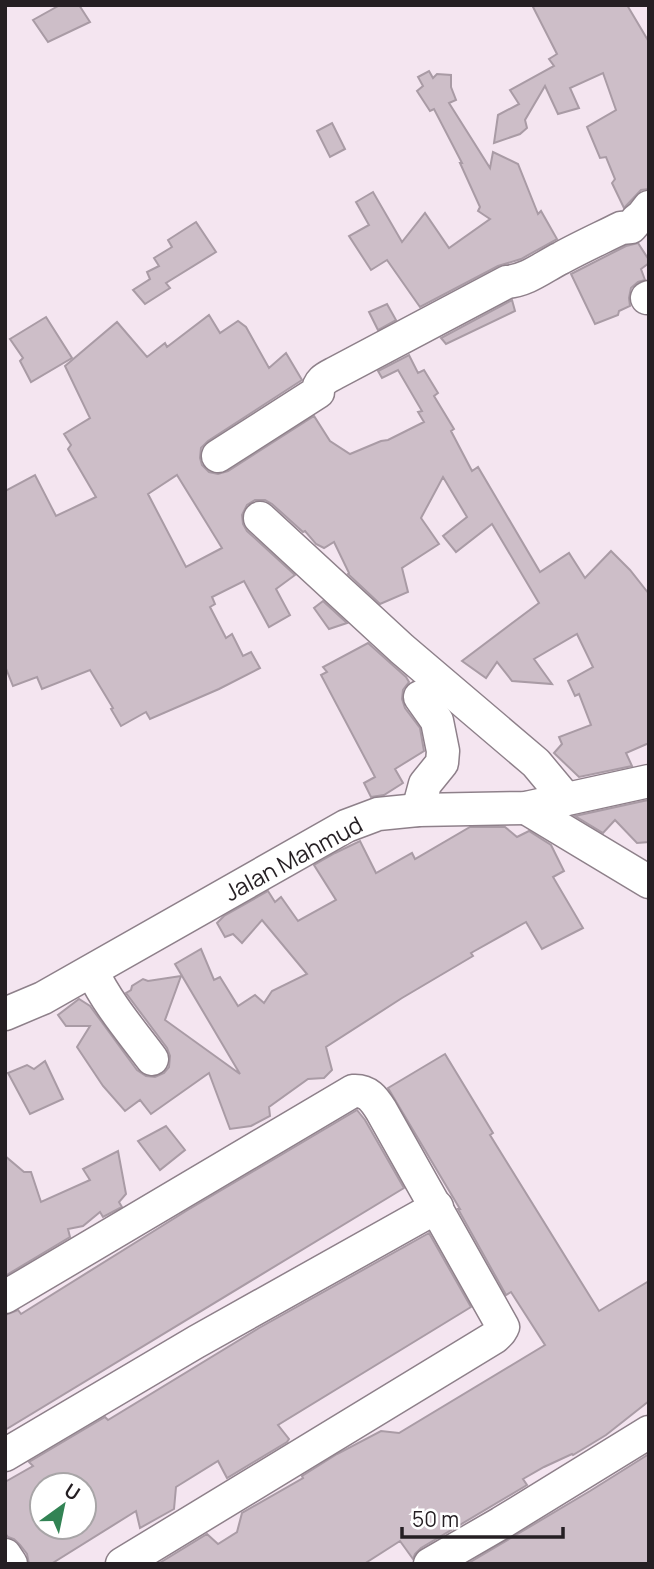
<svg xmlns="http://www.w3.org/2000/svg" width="654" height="1569" viewBox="0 0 654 1569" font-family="Manrope,sans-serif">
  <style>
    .building { fill: #cdbec8; stroke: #a99ba5; stroke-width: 2; fill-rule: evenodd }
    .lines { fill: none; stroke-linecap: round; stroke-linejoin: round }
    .minor-casing { stroke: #8e808a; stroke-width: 35 }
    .minor { stroke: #fff; stroke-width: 32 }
    .labels { text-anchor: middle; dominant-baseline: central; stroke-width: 7; stroke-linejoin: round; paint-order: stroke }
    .street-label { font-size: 23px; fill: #251f23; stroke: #fff }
  </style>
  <rect width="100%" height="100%" fill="#f4e5f0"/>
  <g class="building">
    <path d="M60 5H79L90 22 48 42 33 20Z"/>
    <path d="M532 5H627L649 42V189L641 190 624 208 612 183 615 179 606 157 600 158 587 127 616 110 603 73 570 88 579 108 558 114 545 86 525 120 527 128 520 134 494 143 498 115 519 104 510 90 554 66 549 59 557 54Z"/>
    <path d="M429 71 433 78 437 74 451 75V87L456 100 449 103 490 168 493 152 518 164 538 214 541 211 557 239 521 259 498 266 420 307 387 260 371 270 349 236 369 225 356 202 373 192 402 242 425 213 449 248 490 219 478 211 480 207 460 163H462L434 109 430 111 417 91 423 86 418 77Z"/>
    <path d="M332 123 345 149 330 157 317 131Z"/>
    <path d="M196 222 216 252 166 283 170 288 145 304 133 290 150 279 147 272 159 266 154 258 172 247 168 240Z"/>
    <path d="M638 243 649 260V263L641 269 645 280 638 282 631 288 629 298 630 306 619 311 618 315 595 324 571 274 626 246Z"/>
    <path d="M512 300 515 311 446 344 441 338Z"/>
    <path d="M387 304 396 320 378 330 369 312Z"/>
    <path d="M209 315 220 333 238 321 246 327 269 368 286 353 302 380 208 441 201 448 200 458 202 465 209 472 218 474 228 471 314 416 330 441 350 454 381 441 388 440 424 422 418 412 422 411 398 370 382 378 378 371 409 355 418 373 424 370 438 393 434 396 454 429 451 431 472 471 478 467 540 572 569 553 585 578 611 551 630 570 649 594V743L626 753 632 766 579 777 554 753 562 744 559 737 591 725 579 694 575 696 568 681 593 667 577 634 534 659 552 684 512 681 497 662 486 678 462 661 539 603 492 524 456 552 443 536 467 517 443 477 421 518 439 544 402 568 408 592 380 604 348 574 349 573 334 542 324 548 316 544 305 531 303 532 272 504 265 500H255L247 505 242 515 243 524 247 531 295 575 276 589 290 615 269 627 244 581 212 597 215 604 210 607 226 638 232 634 243 656 251 652 260 668 219 689 150 719 146 712 121 726 111 709 113 708 90 670 42 689 37 677 13 686 5 666V491L35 475 56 516 96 497 68 449 71 445 64 434 90 418 65 366 117 322 147 357 165 343 167 347ZM177 475 222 548 186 567 148 494Z"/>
    <path d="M46 317 72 358 31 382 20 361 23 358 10 339Z"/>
    <path d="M323 601 347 623 329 629 314 608Z"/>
    <path d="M368 643 406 677 409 682 403 690 402 699 405 708 420 728 424 751 395 769 403 783 384 795 371 797 364 783 375 777 321 675 327 672 323 667Z"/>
    <path d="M648 800 649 842 637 843 615 820 603 833 575 816Z"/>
    <path d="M470 827H505L517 837 529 831 551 845 564 871 553 877 583 928 542 949 526 922 471 953 473 956 402 998 326 1047 332 1070 324 1078 308 1079 269 1107 270 1116 251 1126 230 1129 209 1073 151 1114 140 1100 125 1111 103 1086 77 1047 90 1026H66L58 1015 79 999 90 1006 137 1070 146 1076 155 1077 164 1073 169 1067 170 1056 167 1048 126 993 131 990 132 986 143 979 148 981 181 976 165 1020 240 1074 175 964 201 949 214 980 220 977 238 1006 255 995 264 1003 272 991 307 974 262 920 242 943 233 934 225 937 217 923 224 916 268 891 275 902 281 897 298 921 336 900 314 865 335 853 360 841 376 873 412 853 415 859Z"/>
    <path d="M445 1054 493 1133 490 1135 599 1311 649 1281V1401L606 1435 573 1455 572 1454 544 1467 523 1479 527 1485 421 1548 415 1554 413 1559 400 1541 364 1564H158L207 1534 218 1544 237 1532 242 1513 303 1478 302 1476 337 1454 381 1431 399 1433 545 1345 511 1292 506 1295 458 1209H460L388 1088Z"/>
    <path d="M45 1061 63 1099 30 1114 8 1073 27 1065 34 1069Z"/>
    <path d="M357 1110 365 1120 404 1188 5 1430V1315L18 1310 21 1314 186 1211Z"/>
    <path d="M166 1126 185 1150 160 1170 138 1141Z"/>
    <path d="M118 1151 126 1194 119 1202 122 1207 103 1217 100 1212 83 1226 68 1229 70 1237 5 1276V1156L24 1172H31L41 1202 90 1180 83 1169Z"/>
    <path d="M429 1233 471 1307 278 1425 289 1439 287 1442 227 1478 218 1461 176 1487 174 1509 140 1528 136 1511 51 1564H29L27 1554 20 1545 14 1539 8 1537 5 1533V1482L33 1466 29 1462 105 1417 108 1420 259 1328ZM42 1485H84V1527H42Z"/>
    <path d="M649 1454V1564H467L590 1491Z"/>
  </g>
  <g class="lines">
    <g class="minor-casing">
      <g id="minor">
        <path d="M647 298 649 297"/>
        <path d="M218 456 318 392C318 380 328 377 337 372L507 282C528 280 543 267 561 258 581 247 601 238 621 228L631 227 637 220 642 216 649 207"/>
        <path d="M260 518 402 649 536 763 566 799"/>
        <path d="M526 808 649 882"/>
        <path d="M418 810 425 784 442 763 443 751 437 721 420 697"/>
        <path d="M92 971C107 1003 131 1031 152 1059"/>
        <path d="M5 1014 43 998 346 826 378 814 418 810 526 808 649 781"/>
        <path d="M5 1297 353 1091C368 1090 374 1099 381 1110L503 1327 500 1332 495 1337 122 1564"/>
        <path d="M5 1455 196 1342 437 1207"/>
        <path d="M5 1555 11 1564"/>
        <path d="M430 1564 501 1523 649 1432"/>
      </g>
    </g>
    <use href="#minor" class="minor"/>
  </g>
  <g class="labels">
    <g class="street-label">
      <text transform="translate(293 858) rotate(-28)">Jalan Mahmud</text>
    </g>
  </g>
  <rect width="654" height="1569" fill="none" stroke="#251f23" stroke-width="14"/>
  <g transform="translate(63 1506) rotate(33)"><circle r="33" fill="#ffffff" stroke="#a8a5a7" stroke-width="2"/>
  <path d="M0-5L12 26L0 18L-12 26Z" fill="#328354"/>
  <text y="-10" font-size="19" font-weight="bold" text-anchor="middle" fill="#251f23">U</text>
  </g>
  <path d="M402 1527v10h161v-10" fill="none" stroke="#251f23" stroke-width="3.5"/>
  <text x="412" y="1527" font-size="21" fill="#251f23" stroke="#ffffff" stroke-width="5" paint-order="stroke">50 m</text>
</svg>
